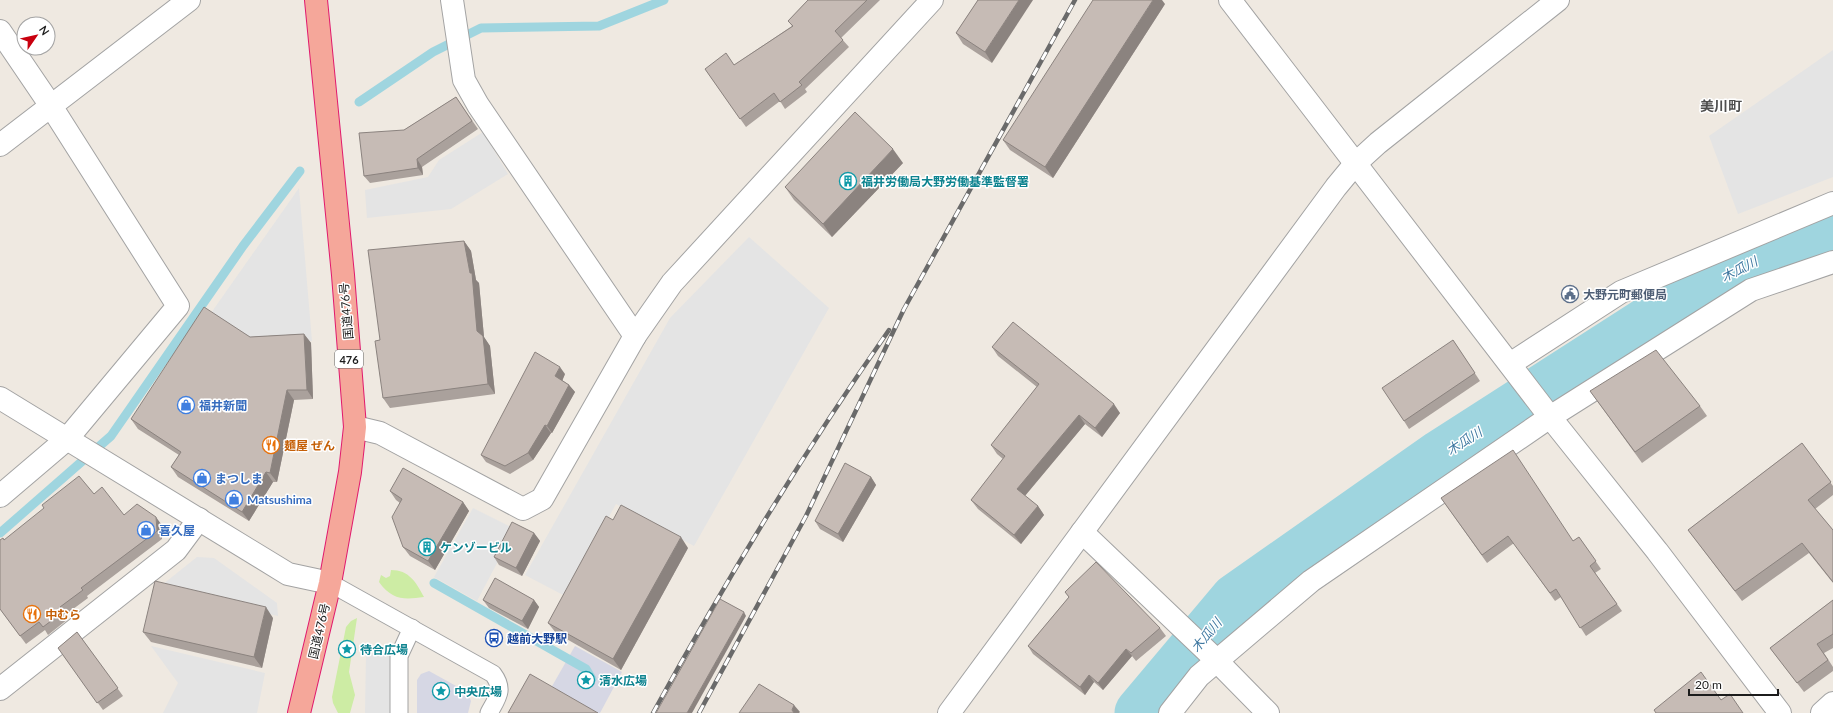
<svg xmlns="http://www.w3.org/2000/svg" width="1833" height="713" viewBox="0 0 1833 713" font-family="Lato,'Noto Sans JP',sans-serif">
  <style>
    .grass { fill: #cdeca4 }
    .parking { fill: #e4e4e4 }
    .plaza { fill: #d6d7e4 }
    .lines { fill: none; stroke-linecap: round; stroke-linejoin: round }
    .stream { stroke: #9fd5df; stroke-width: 9 }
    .river { stroke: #9fd5df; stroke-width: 53 }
    .service-casing { stroke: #a3a3a3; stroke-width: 19 }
    .minor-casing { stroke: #a3a3a3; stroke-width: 24 }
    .tertiary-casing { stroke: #a3a3a3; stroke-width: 24 }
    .trunk-casing { stroke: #e11a6d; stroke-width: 24 }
    .service { stroke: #fff; stroke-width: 17 }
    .minor { stroke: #fff; stroke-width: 22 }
    .tertiary { stroke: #fff; stroke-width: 22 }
    .trunk { stroke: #f5a79a; stroke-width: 22 }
    .rail-casing { stroke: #6a6a6a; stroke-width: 4.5 }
    .rail { stroke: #fff; stroke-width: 3; stroke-dasharray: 9; stroke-linecap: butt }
    .wall { fill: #aaa19c }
    .shaded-wall { fill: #8b837f }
    .building { fill: #c6bbb5; stroke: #8b837f }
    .labels { text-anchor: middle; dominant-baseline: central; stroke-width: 3; stroke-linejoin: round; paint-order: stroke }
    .shield { fill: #fff; stroke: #606060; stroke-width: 1 }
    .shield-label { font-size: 11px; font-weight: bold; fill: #1c1c1c }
    .culture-label { font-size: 12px; font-weight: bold; fill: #0d838f; stroke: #fff; text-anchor: start }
    .service-label { font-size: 12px; font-weight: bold; fill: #4e5e75; stroke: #fff; text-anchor: start }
    .street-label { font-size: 12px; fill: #1c1c1c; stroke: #fff }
    .shop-label { font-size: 12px; font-weight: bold; fill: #366cbe; stroke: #fff; text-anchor: start }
    .food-label { font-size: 12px; font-weight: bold; fill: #c56008; stroke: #fff; text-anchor: start }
    .transit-label { font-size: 12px; font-weight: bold; fill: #164399; stroke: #fff; text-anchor: start }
    .water-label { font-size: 13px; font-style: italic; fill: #3f78a1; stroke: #fff }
    .quarter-label { font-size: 14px; font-weight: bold; fill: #4f4f4f; stroke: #fff }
  </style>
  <rect width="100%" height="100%" fill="#efe9e1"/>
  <g class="grass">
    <path d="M391 570C409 570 416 582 424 597 404 600 392 600 379 582L381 575 386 578 390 576Z"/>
    <path d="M357 618 349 672 355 695 350 713H338L333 703 332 697 346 627 351 621Z"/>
  </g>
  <g class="parking">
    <path d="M1833 50V177L1738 214 1709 136Z"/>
    <path d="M483 132 508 174 451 209 367 218 365 190 428 177 439 160Z"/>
    <path d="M299 188 312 341 259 344 211 313Z"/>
    <path d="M749 237 829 308 694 546 616 504 565 596 525 575 670 318Z"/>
    <path d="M473 508 515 529 477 601 434 577Z"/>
    <path d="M197 557 214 558 277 603 278 616 157 589Z"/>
    <path d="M151 646 265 673 257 713H163L178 683Z"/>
    <path d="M366 653 392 654 391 713H365Z"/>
  </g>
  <g class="plaza">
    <path d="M575 646 622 672 600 713H596L551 688Z"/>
    <path d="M429 671 467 692 471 701 468 713H417V680L421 674Z"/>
  </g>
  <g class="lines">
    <g class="stream">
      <path d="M359 102 433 52 481 28 599 26 664 0"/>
      <path d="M0 533 111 436 243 246 300 171"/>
      <path d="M434 583 586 669 592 679"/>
    </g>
    <path class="river" d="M1141 713 1236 600 1441 456 1698 291 1754 260 1833 232"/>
    <g class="service-casing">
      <g id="service">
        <path d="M330 583 493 674C505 690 497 698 489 713"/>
        <path d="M399 713V656L412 628"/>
      </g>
    </g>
    <g class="minor-casing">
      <g id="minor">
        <path d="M452 0 464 80 478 105 635 336"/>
        <path d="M0 31 51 106 178 306 67 439 0 496"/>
        <path d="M0 145 189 0"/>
        <path d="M1510 364 1621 292 1833 203"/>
        <path d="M355 427 380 433 523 509 542 499 635 336 672 283 932 0"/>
        <path d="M1082 532 1210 654 1268 713"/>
        <path d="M1170 713 1199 676 1311 581 1550 417 1751 290 1833 262"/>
      </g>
    </g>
    <g class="tertiary-casing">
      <g id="tertiary">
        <path d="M1230 0 1550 417 1657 551 1780 713"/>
        <path d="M0 398 288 574 330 583"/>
        <path d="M0 689 176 550 199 519"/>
        <path d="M949 713 1336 187 1355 164 1378 143 1558 0"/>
        <path d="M1822 713 1833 703"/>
      </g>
    </g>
    <g class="trunk-casing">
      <path id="trunk" d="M299 713 330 583 350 472 355 427 343 275 316 0"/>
    </g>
    <use href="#service" class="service"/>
    <use href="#minor" class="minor"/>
    <use href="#tertiary" class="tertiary"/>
    <use href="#trunk" class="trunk"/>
    <g class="rail-casing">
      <g id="rail">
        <path d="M653 713C725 582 803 453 889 330"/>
        <path d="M699 713 806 516 904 309 1075 0"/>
      </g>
    </g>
    <use href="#rail" class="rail"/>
  </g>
  <g class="wall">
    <path d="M808 0H880L841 38 849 47 805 89 807 92 785 109 780 101 746 127 705 69 734 65 792 26 788 21Z"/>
    <path d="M978 0 992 63 963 44 956 33Z"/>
    <path d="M1165 4 1053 178 1010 150 1003 140Z"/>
    <path d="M456 97 478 129 422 167 423 175 370 183 364 176 404 130Z"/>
    <path d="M903 163 832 237 794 200 785 187Z"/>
    <path d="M464 241 471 251 476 280 479 283 484 337 490 346 495 394 390 408 383 398 380 340Z"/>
    <path d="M304 334 311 343 313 399 294 400 277 482H273L249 521 178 477 171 467 179 455 138 429 131 419 250 337Z"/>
    <path d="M1453 340 1480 381 1409 429 1404 421Z"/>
    <path d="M992 347 1120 413 1102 437 1085 424 1025 496 1038 506 1044 515 1021 544 978 509 971 500 1003 459 997 454 991 445 1037 387 998 356Z"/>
    <path d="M565 374 562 380 569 385 575 392 552 433H551L533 460 510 474 486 462 481 455Z"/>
    <path d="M1590 391 1700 406 1707 416 1642 463Z"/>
    <path d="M1802 443 1833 486V495L1815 509 1833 530V583L1809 553 1742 601 1688 530Z"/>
    <path d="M871 477 876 485 843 542 820 529 815 521Z"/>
    <path d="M390 491 463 502 469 511 435 570 410 556 403 547 400 503 396 500Z"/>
    <path d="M94 494 124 515 161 524 162 539 87 596 88 598 65 615 68 619 48 635 45 630 26 644 0 609 4 540Z"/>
    <path d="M1441 498 1573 541 1579 537 1601 569 1595 573 1622 611 1586 636 1561 597 1555 601 1514 543 1487 563Z"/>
    <path d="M534 533 540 541 522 576 499 565 494 557Z"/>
    <path d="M688 548 621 670 556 633 548 623Z"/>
    <path d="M1065 592 1160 628 1166 636 1136 661 1132 656 1103 690 1094 682 1085 695 1033 654 1028 646 1069 597Z"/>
    <path d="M483 600H534L539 607 528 629 489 608Z"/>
    <path d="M1833 600V648L1824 653 1833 667V671L1804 692 1770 648Z"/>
    <path d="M273 618 262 668 151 642 143 632Z"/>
    <path d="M77 632 123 696 103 710 58 648Z"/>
  </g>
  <g class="shaded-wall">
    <path d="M1019 0H1033L992 63 985 52Z"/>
    <path d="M1153 0H1162L1165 4 1053 178 1045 167Z"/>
    <path d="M893 149 903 163 832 237 823 224Z"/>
    <path d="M417 159 422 167 423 175 418 168Z"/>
    <path d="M464 241 471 251 476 280 479 283 484 337 490 346 495 394 488 384 477 331 470 273Z"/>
    <path d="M304 334 311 343 313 399 307 390Z"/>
    <path d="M560 367 565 374 561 384 555 376Z"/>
    <path d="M569 385 575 392 552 433 547 426Z"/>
    <path d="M287 390 294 400 277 482 270 473Z"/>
    <path d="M1114 404 1120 413 1102 437 1095 428Z"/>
    <path d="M1079 415 1085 424 1023 498 1017 489Z"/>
    <path d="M545 425 551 433 533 460 528 453Z"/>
    <path d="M266 472 273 482 249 521 242 512Z"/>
    <path d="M871 477 876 485 843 542 838 534Z"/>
    <path d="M463 502 469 511 435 570 428 561Z"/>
    <path d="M1038 506 1044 515 1021 544 1014 535Z"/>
    <path d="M156 517 161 524 162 539 157 531Z"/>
    <path d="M534 533 540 541 522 576 516 568Z"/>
    <path d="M681 537 688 548 621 670 613 659Z"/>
    <path d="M534 600 539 607 528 629 522 621Z"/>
    <path d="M266 607 273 618 262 668 254 657Z"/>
    <path d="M744 612 746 616 692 713H687Z"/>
    <path d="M1126 649 1132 656 1103 690 1098 683Z"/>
    <path d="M1089 675 1094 682 1085 695 1080 687Z"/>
    <path d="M794 705 800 712 799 713H794L792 710Z"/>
  </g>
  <g class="building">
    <path d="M808 0H867L835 31 843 40 799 82 802 85 780 102 774 93 740 119 705 69 726 53 734 65 793 26 788 21Z"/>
    <path d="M978 0H1019L985 52 956 33Z"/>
    <path d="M1093 0H1153L1045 167 1003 140Z"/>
    <path d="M456 97 472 121 417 159 418 168 364 176 359 133 404 130Z"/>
    <path d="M855 112 893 149 823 224 785 187Z"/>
    <path d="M464 241 470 273H472L477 331 483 336 488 384 383 398 375 341 380 340 368 250Z"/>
    <path d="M204 307 250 337 304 334 307 390H287L270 473 266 472 242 512 171 467 181 452 131 419Z"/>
    <path d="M1013 322 1114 404 1095 428 1079 415 1017 489 1038 506 1014 535 971 500 1005 456 991 445 1039 384 992 347Z"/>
    <path d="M1453 340 1475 373 1404 421 1382 388Z"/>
    <path d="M1656 350 1700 406 1635 452 1590 391Z"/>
    <path d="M535 352 560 367 555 376 569 385 547 426 545 425 528 453 505 466 481 455Z"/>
    <path d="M1802 443 1831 482 1808 500 1833 530V582L1802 543 1735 591 1688 530Z"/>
    <path d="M1513 450 1573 541 1579 537 1596 561 1590 566 1617 604 1580 628 1556 589 1550 593 1508 536 1482 555 1441 498Z"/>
    <path d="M845 463 871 477 838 534 815 521Z"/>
    <path d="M403 468 463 502 428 561 403 547 392 517 402 499 390 491Z"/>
    <path d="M79 476 94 494 102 487 124 515 137 504 156 517 157 531 81 588 83 590 60 607 63 612 43 627 39 622 20 636 0 609V540L3 538 4 540 44 508 42 505Z"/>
    <path d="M621 505 681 537 613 659 548 623 606 516 613 520Z"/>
    <path d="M512 522 534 533 516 568 494 557Z"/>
    <path d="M1096 562 1160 628 1131 653 1126 649 1098 683 1089 675 1080 687 1028 646 1069 597 1065 592Z"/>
    <path d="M495 578 534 600 522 621 483 600Z"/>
    <path d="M155 581 266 607 254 657 143 632Z"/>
    <path d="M720 599 744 612 687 713H656Z"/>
    <path d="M1833 600V634L1817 644 1828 660 1797 683 1770 648Z"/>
    <path d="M77 632 118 688 97 703 58 648Z"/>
    <path d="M1701 672 1721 700 1730 694 1743 713H1656L1654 710Z"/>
    <path d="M530 674 598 713H508Z"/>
    <path d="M759 684 794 705 792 710 794 713H739Z"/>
  </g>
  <defs>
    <g id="building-ring" transform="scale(0.9)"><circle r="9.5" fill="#fff" stroke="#0f9aa8" stroke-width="1.5"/><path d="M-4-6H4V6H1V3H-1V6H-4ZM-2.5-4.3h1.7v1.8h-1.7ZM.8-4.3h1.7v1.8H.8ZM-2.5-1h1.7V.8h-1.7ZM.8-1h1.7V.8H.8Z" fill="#0f9aa8"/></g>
    <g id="civic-ring" transform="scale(0.9)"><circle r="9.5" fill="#fff" stroke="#5c6f8a" stroke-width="1.5"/><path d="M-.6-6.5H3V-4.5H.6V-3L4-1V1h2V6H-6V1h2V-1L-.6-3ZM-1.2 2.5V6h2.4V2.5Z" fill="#5c6f8a"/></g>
    <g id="shop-ring" transform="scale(0.9)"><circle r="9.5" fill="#fff" stroke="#3f7fe0" stroke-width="1.5"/><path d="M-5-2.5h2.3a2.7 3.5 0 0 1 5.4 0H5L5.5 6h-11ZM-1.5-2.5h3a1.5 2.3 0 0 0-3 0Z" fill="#3f7fe0"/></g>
    <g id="restaurant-ring" transform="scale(0.9)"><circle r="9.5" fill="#fff" stroke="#e8710a" stroke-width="1.5"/><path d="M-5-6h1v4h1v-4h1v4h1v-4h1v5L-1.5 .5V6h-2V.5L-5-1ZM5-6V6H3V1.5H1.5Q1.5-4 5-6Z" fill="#e8710a"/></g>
    <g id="bus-ring" transform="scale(0.9)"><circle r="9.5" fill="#fff" stroke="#1a4fb4" stroke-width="1.5"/><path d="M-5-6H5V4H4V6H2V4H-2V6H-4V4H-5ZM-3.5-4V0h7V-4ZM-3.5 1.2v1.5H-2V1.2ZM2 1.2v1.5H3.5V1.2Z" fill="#1a4fb4"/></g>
    <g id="sight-ring" transform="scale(0.9)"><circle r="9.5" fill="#fff" stroke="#0f9aa8" stroke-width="1.5"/><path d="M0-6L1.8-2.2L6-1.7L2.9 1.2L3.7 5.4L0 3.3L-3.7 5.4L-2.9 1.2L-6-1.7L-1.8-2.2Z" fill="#0f9aa8"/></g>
  </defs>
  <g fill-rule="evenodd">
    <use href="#building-ring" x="848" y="181"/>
    <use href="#civic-ring" x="1570" y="294"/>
    <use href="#shop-ring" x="186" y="405"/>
    <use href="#restaurant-ring" x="271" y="445"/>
    <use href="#shop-ring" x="202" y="478"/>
    <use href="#shop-ring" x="234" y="499"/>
    <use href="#shop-ring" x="146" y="530"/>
    <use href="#building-ring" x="427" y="547"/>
    <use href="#restaurant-ring" x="32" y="614"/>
    <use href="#bus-ring" x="494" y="638"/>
    <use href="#sight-ring" x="347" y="649"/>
    <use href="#sight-ring" x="586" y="680"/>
    <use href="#sight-ring" x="441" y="691"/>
  </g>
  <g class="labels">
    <rect class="shield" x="335" y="350" width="28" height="18" rx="3"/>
    <g class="shield-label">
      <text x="349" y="359">476</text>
    </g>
    <g class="culture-label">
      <text x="861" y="181">福井労働局大野労働基準監督署</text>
      <text x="440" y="547">ケンゾービル</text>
      <text x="360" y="649">待合広場</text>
      <text x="599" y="680">清水広場</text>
      <text x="454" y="691">中央広場</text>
    </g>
    <g class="service-label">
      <text x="1583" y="294">大野元町郵便局</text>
    </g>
    <g class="street-label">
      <text transform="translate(346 311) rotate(-95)">国道476号</text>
      <text transform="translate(319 631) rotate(-77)">国道476号</text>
    </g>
    <g class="shop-label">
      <text x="199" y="405">福井新聞</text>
      <text x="215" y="478">まつしま</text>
      <text x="247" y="499">Matsushima</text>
      <text x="159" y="530">喜久屋</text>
    </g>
    <g class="food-label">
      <text x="284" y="445">麺屋 ぜん</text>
      <text x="45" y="614">中むら</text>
    </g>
    <g class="transit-label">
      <text x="507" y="638">越前大野駅</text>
    </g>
    <g class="water-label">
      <text transform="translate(1739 269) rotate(-27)">木瓜川</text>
      <text transform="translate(1464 441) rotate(-33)">木瓜川</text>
      <text transform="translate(1206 635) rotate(-50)">木瓜川</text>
    </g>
    <g class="quarter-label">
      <text x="1721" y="105">美川町</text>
    </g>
  </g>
  <g transform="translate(36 36) rotate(56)"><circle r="19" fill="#ffffff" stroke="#a4a4a4"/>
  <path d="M0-3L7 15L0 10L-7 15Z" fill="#c9000f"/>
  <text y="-6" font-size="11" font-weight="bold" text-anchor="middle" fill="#1c1c1c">N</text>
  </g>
  <path d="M1689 689v6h89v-6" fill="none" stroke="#1c1c1c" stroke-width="2"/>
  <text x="1695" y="689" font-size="12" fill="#1c1c1c" stroke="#ffffff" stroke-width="3" paint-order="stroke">20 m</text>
</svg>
